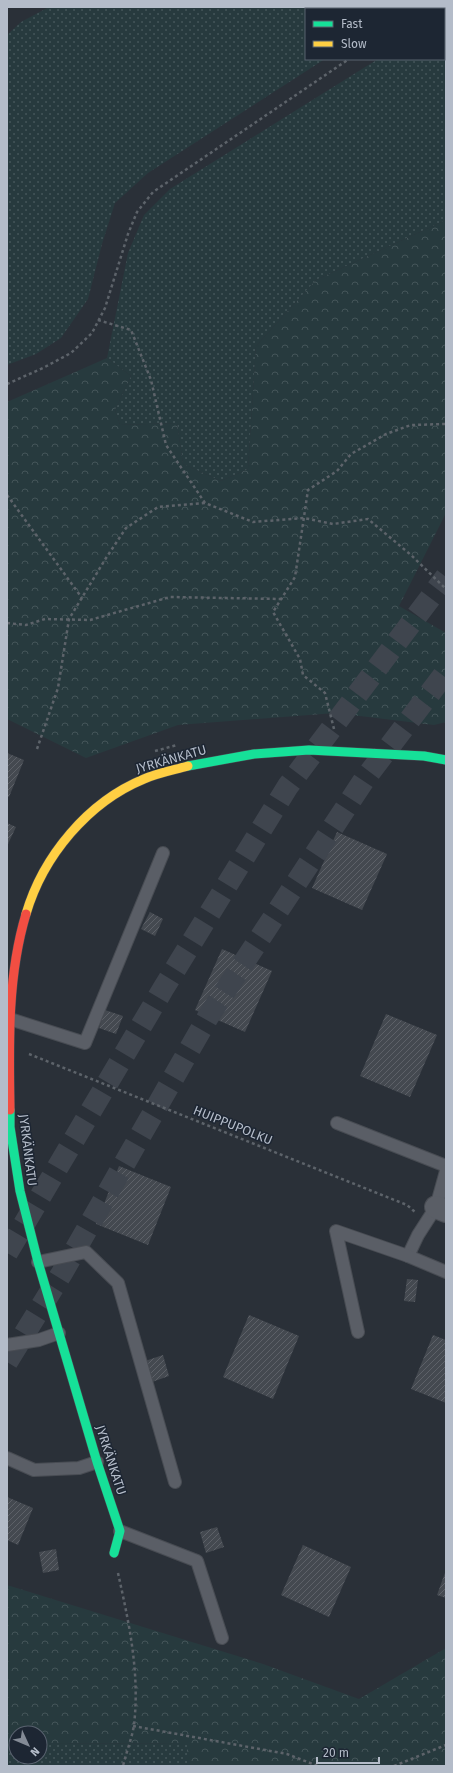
<svg xmlns="http://www.w3.org/2000/svg" width="453" height="1773" viewBox="0 0 453 1773" font-family="'Fira Sans',sans-serif">
  <style>
    .grass { fill: url(#grass-dots) }
    .forest { fill: url(#forest-crowns) }
    .building { fill: url(#building-hatch) }
    .lines { fill: none; stroke-linecap: round; stroke-linejoin: round }
    .highway-tunnel { stroke: #3f454e; stroke-width: 22; stroke-dasharray: 22 11; stroke-linecap: butt }
    .lane-casing { stroke: #484c53; stroke-width: 14 }
    .street-casing { stroke: #484c53; stroke-width: 24 }
    .fast-casing { stroke: #484c53; stroke-width: 10 }
    .slow-casing { stroke: #484c53; stroke-width: 10 }
    .jam-casing { stroke: #484c53; stroke-width: 10 }
    .path { stroke: #5d636a; stroke-width: 2.5; stroke-dasharray: 3 3; stroke-linecap: butt }
    .lane { stroke: #5a5e66; stroke-width: 12 }
    .street { stroke: #5a5e66; stroke-width: 22 }
    .fast { stroke: #16e098; stroke-width: 9 }
    .slow { stroke: #ffcf43; stroke-width: 9 }
    .jam { stroke: #f24e42; stroke-width: 9 }
    .labels { text-anchor: middle; dominant-baseline: central; stroke-width: 3; stroke-linejoin: round; paint-order: stroke }
    .street-label { font-size: 13px; fill: #b4bcc9; stroke: #1d2633 }
  </style>
  <defs>
    <pattern id="grass-dots" width="8" height="8" patternUnits="userSpaceOnUse"><rect width="8" height="8" fill="#273a3e"/><path d="M2 2h.1M6 6h.1" fill="none" stroke="#445559" stroke-width="1.8" stroke-linecap="round"/></pattern>
    <pattern id="forest-crowns" width="20" height="18" patternUnits="userSpaceOnUse"><rect width="20" height="18" fill="#273a3e"/><path d="M2 6a3 3 0 1 1 6 0M12 15a3 3 0 1 1 6 0" fill="none" stroke="#445559"/></pattern>
    <pattern id="building-hatch" width="6" height="6" patternUnits="userSpaceOnUse"><rect width="6" height="6" fill="#444950"/><path d="M-1 1l2-2M0 6l6-6M5 7l2-2" fill="none" stroke="#5d6168"/></pattern>
  </defs>
  <rect width="100%" height="100%" fill="#2a3038"/>
  <g class="grass">
    <path d="M49 7H405L402 9H306V59H325L148 173 115 203 102 244 88 299 61 338 36 354 7 365V35L21 22Z"/>
    <path d="M446 17V220L316 280 256 346 248 469 221 481 183 464 177 423 120 425 115 410 131 376 107 358 128 253 144 215 170 189 378 59H444V18Z"/>
    <path d="M187 1743V1764L185 1766H7V1745H16V1757H40V1744Z"/>
  </g>
  <g class="forest">
    <path d="M446 220V513L399 606 446 633V722L434 725 335 713 178 725 86 758 7 719V402L107 358 131 376 115 410 120 425 177 423 183 464 221 481 248 469 256 346 316 280Z"/>
    <path d="M7 1585 263 1664 359 1699 446 1648V1766H185L187 1764V1743L40 1744V1733H16V1745H7Z"/>
  </g>
  <g class="building">
    <path d="M7 753 24 760 9 797 7 796Z"/>
    <path d="M7 823 16 827 7 846Z"/>
    <path d="M337 832 387 854 362 910 312 888Z"/>
    <path d="M150 912 163 919 155 936 141 929Z"/>
    <path d="M222 949 272 971 245 1032 195 1010Z"/>
    <path d="M105 1010 123 1016 116 1034 99 1028Z"/>
    <path d="M386 1014 437 1035 410 1097 360 1076Z"/>
    <path d="M119 1166 171 1187 148 1245 96 1224Z"/>
    <path d="M407 1279 418 1280 415 1302 404 1301Z"/>
    <path d="M249 1315 299 1336 273 1399 223 1377Z"/>
    <path d="M433 1335 446 1340V1403L411 1389Z"/>
    <path d="M163 1355 169 1376 152 1382 145 1361Z"/>
    <path d="M7 1497 33 1508 18 1545 7 1540Z"/>
    <path d="M217 1527 224 1547 206 1553 200 1532Z"/>
    <path d="M303 1545 351 1567 329 1617 281 1595Z"/>
    <path d="M56 1549 59 1570 43 1573 39 1552Z"/>
    <path d="M446 1570V1598L437 1595Z"/>
  </g>
  <g class="lines">
    <g class="highway-tunnel">
      <path d="M7 1253 163 989 288 786 446 577"/>
      <path d="M7 1362 62 1273 208 1017 364 780 446 672"/>
    </g>
    <g class="lane-casing">
      <g id="lane">
        <path d="M10 1019 85 1043 163 853"/>
        <path d="M337 1123 446 1166"/>
        <path d="M408 1256 418 1235 436 1207 446 1171"/>
        <path d="M38 1262 86 1252 118 1283 175 1482"/>
        <path d="M358 1332 336 1231 408 1256 446 1272"/>
        <path d="M7 1345 39 1340 59 1333"/>
        <path d="M7 1458 34 1470 79 1468 97 1462"/>
        <path d="M120 1531 197 1561 222 1638"/>
      </g>
    </g>
    <g class="street-casing">
      <path id="street" d="M436 1207 446 1211"/>
    </g>
    <g class="fast-casing">
      <g id="fast">
        <path d="M188 766 254 754 309 750 424 756 446 760"/>
        <path d="M10 1110V1127L20 1191 38 1262 97 1462 120 1531 114 1553"/>
      </g>
    </g>
    <g class="slow-casing">
      <path id="slow" d="M26 914C43 856 88 802 144 779 158 773 174 770 188 766"/>
    </g>
    <g class="jam-casing">
      <path id="jam" d="M10 1110C9 1045 7 977 26 914"/>
    </g>
    <g class="path">
      <path d="M434 9 440 7"/>
      <path d="M98 320 131 330 151 380 166 445 205 503 253 522 304 518 333 524 368 519 411 555 446 589"/>
      <path d="M7 384 43 368 71 353 92 333 105 308 128 234 137 212 153 192 349 59"/>
      <path d="M7 495 82 598"/>
      <path d="M7 623 26 625 45 619 90 620 170 597 281 599"/>
      <path d="M334 729 325 693 303 675 300 659 273 612 295 577 308 490 337 471 351 454 386 434 411 425 446 424"/>
      <path d="M37 749 58 688 69 619 106 558 126 528 158 507 205 503"/>
      <path d="M155 751 177 745"/>
      <path d="M29 1054 407 1205 415 1212"/>
      <path d="M118 1573C129 1623 140 1673 134 1725 132 1738 126 1753 123 1766"/>
      <path d="M133 1726 287 1754 318 1766"/>
      <path d="M394 1766 446 1745"/>
    </g>
    <use href="#lane" class="lane"/>
    <use href="#street" class="street"/>
    <use href="#fast" class="fast"/>
    <use href="#slow" class="slow"/>
    <use href="#jam" class="jam"/>
  </g>
  <g class="labels">
    <g class="street-label">
      <text transform="translate(171 759) rotate(-16)">JYRKÄNKATU</text>
      <text transform="translate(233 1125) rotate(22)">HUIPPUPOLKU</text>
      <text transform="translate(28 1150) rotate(83)">JYRKÄNKATU</text>
      <text transform="translate(111 1460) rotate(72)">JYRKÄNKATU</text>
    </g>
  </g>
  <rect width="453" height="1773" fill="none" stroke="#b4bcc9" stroke-width="16"/>
  <rect x="305" y="8" width="140" height="52" fill="#1d2633" stroke="#59626f"/>
  <rect x="313" y="21" width="20" height="6" fill="#16e098" stroke="#59626f"/>
  <text x="341" y="28" font-size="12" fill="#b4bcc9">Fast</text>
  <rect x="313" y="41" width="20" height="6" fill="#ffcf43" stroke="#59626f"/>
  <text x="341" y="48" font-size="12" fill="#b4bcc9">Slow</text>
  <g transform="translate(28 1745) rotate(134)"><circle r="19" fill="#1d2633" stroke="#59626f"/>
  <path d="M0-3L7 15L0 10L-7 15Z" fill="#848b96"/>
  <text y="-6" font-size="11" font-weight="bold" text-anchor="middle" fill="#b4bcc9">N</text>
  </g>
  <path d="M317 1757v6h62v-6" fill="none" stroke="#b4bcc9" stroke-width="2"/>
  <text x="323" y="1757" font-size="12" fill="#b4bcc9" stroke="#1d2633" stroke-width="3" paint-order="stroke">20 m</text>
</svg>
